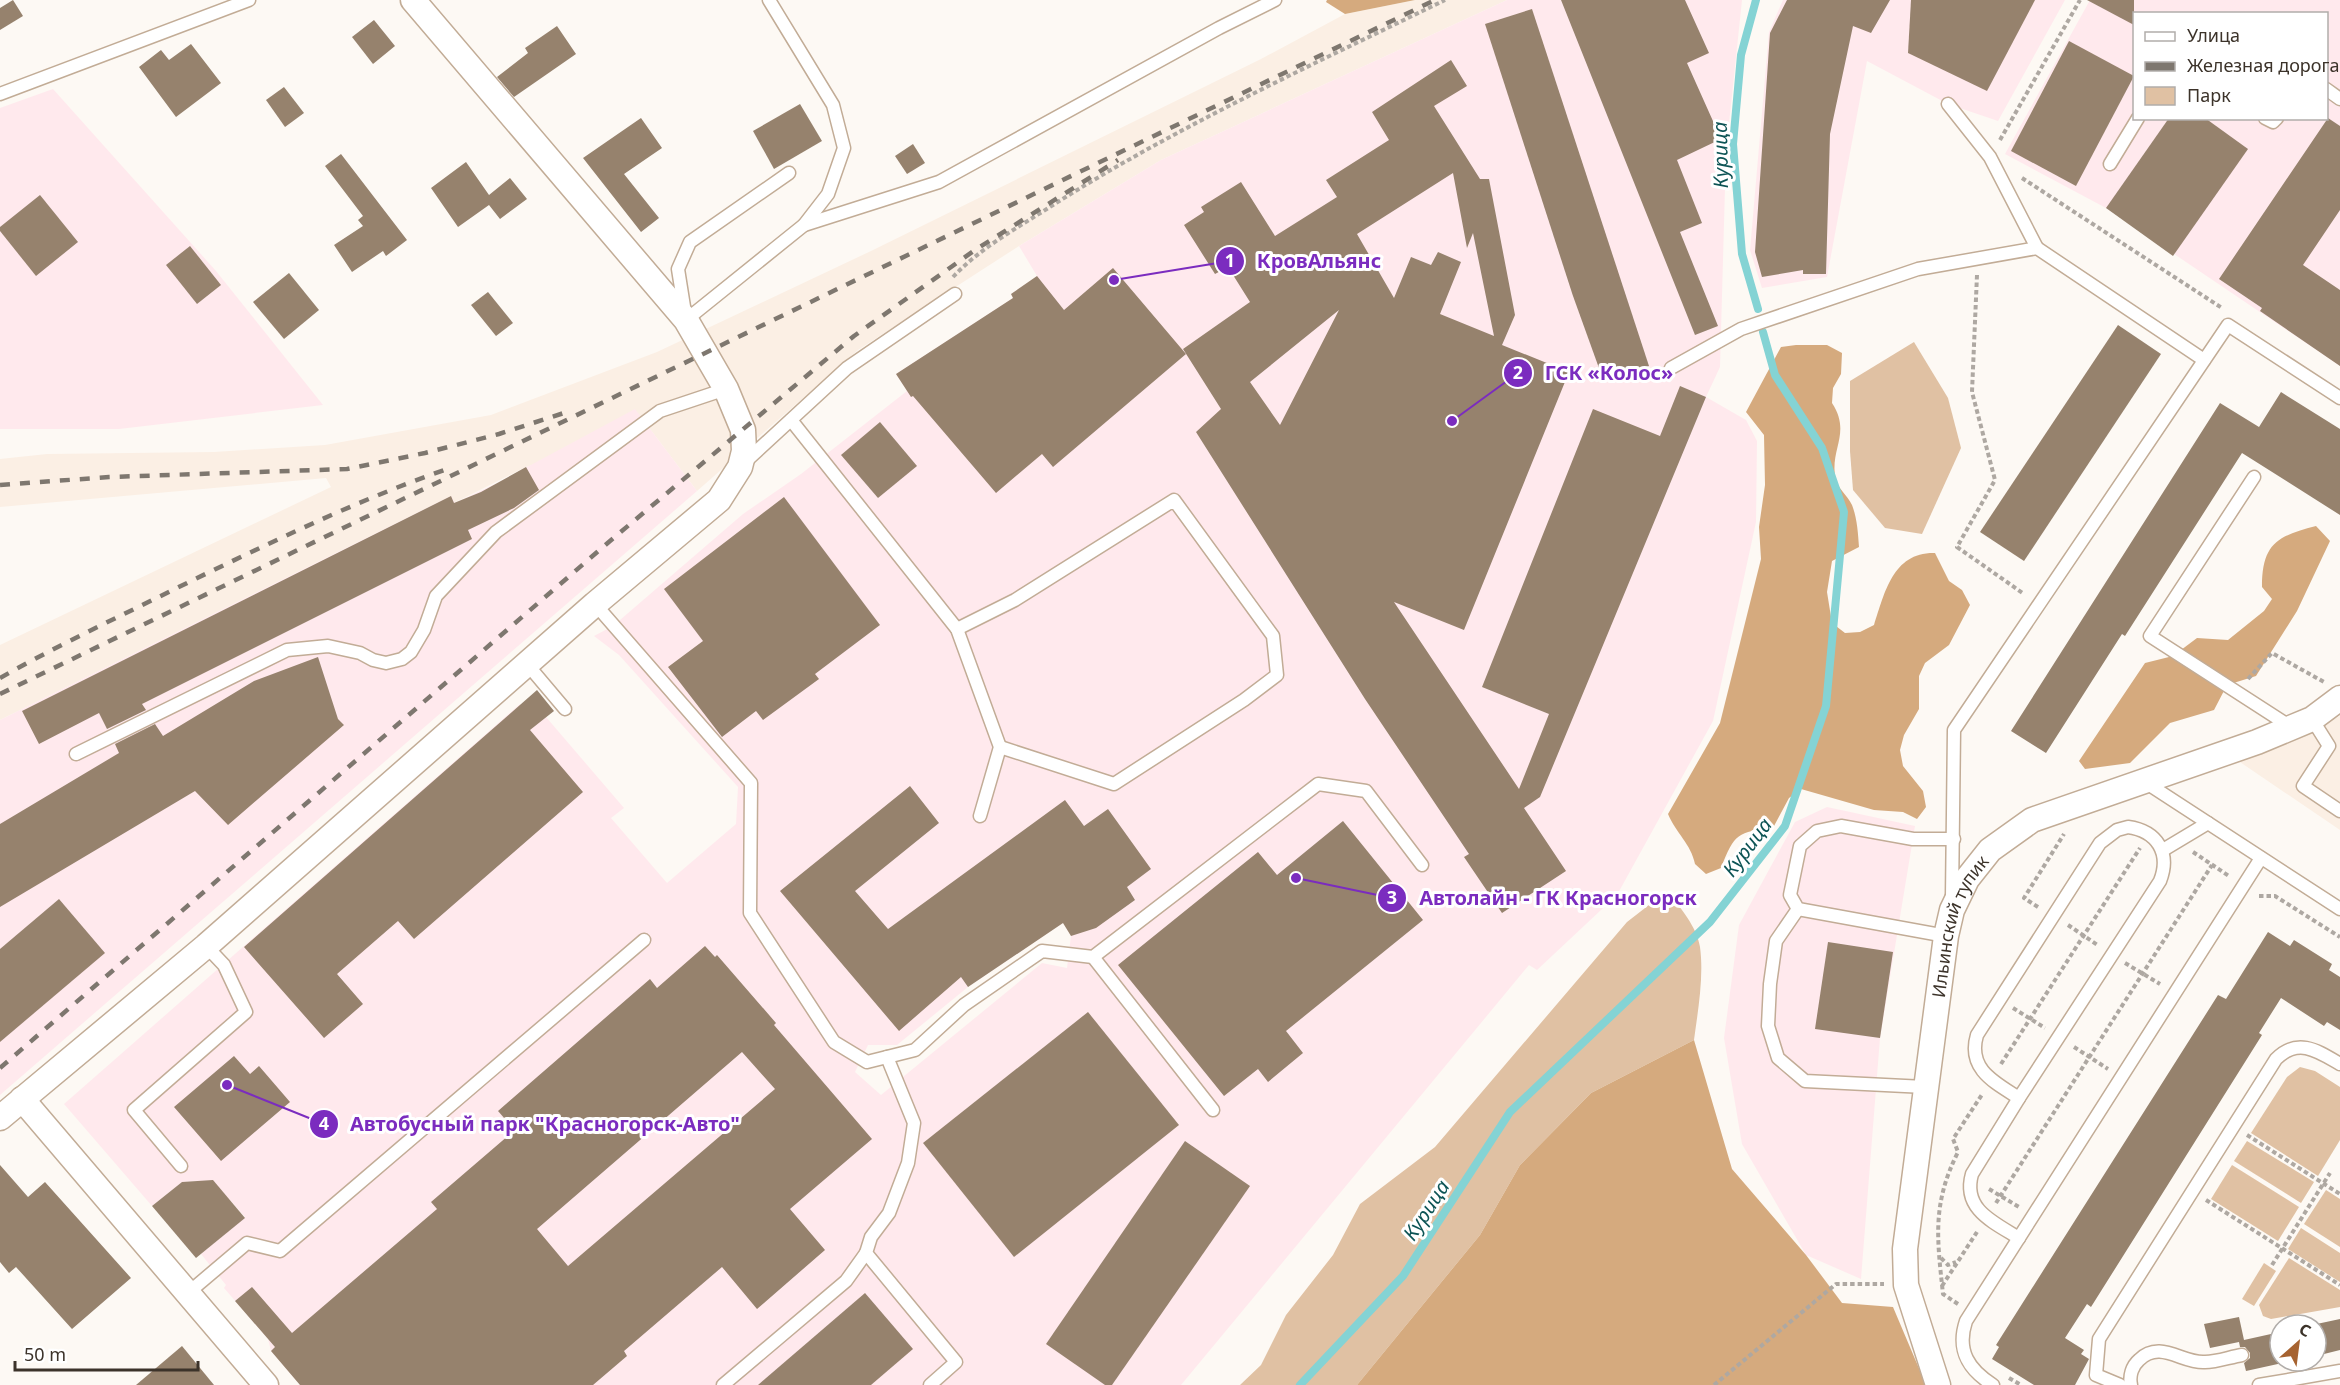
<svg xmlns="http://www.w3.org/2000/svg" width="2340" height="1385" viewBox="0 0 2340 1385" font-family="'Noto Sans',sans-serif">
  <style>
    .built { fill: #fbefe4 }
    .industrial { fill: #ffe9ed; fill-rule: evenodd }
    .green { fill: #e0c1a3 }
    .forest { fill: #d5aa7e }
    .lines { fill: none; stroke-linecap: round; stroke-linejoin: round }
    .stream { stroke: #84d3d4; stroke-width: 8 }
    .building { fill: #96826d; fill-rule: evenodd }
    .lane-casing { stroke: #c2ac96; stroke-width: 15 }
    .street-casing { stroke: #c2ac96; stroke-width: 27 }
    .path { stroke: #aea8a2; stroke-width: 4; stroke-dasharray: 4.5 3; stroke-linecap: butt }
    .lane { stroke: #fff; stroke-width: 12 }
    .street { stroke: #fff; stroke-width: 24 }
    .rail { stroke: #7e776f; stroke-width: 4.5; stroke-dasharray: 10 10; stroke-linecap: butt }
    .labels { text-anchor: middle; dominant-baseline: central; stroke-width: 6; stroke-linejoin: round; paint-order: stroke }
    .street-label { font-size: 18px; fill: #3c332a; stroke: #fff }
    .water-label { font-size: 20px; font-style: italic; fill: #0d5455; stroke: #fff }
    .leader { fill: none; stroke: #7b2cbf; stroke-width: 2 }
    .callout-dot { fill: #7b2cbf; stroke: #fff; stroke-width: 2 }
    .mark-label { font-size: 18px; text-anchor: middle; font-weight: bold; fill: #fff }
    .callout-label { font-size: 20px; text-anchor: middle; font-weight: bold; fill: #7b2cbf; stroke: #fff; stroke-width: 6; stroke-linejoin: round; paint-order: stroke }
  </style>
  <rect width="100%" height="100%" fill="#fdf9f4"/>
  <g class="built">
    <path d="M1415 0H1507L1161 160 1019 246 858 350 697 491 650 429 526 467 454 503 451 496 0 720V645L331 487 326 478 0 507V459L47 454 214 452 325 445 491 415 657 352 871 251 1261 59 1345 14Z"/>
    <path d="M2340 716V830L2237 760 2318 728Z"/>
  </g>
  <g class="industrial">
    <path d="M1507 0H1742L1726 152 1720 367 1706 397 1746 420 1757 441 1756 522 1713 721 1617 895 1537 970 1529 965 1181 1385H300L271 1351 268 1339 224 1288 226 1285 201 1254 245 1217 230 1200 224 1204 203 1181 182 1182 152 1206 64 1104 520 704 537 724 546 717 624 808 611 818 667 883 736 824 738 787 619 655 594 636 613 626 743 514 801 474 907 391 896 374 1013 298 1011 294 1037 276 1019 246 1161 160ZM1063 923 1071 936 1067 968 1042 963 881 1095 855 1072 868 1045H897L968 987Z"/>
    <path d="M1783 0H2065L1998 121 1948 104 1867 61 1827 277 1762 288 1750 250 1769 32Z"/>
    <path d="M2090 0H2340V366L2106 208 2005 154ZM2134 14H2326V118H2134Z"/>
    <path d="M53 89 216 271 323 405 119 429H0V108Z"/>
    <path d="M635 409 697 491 0 1095V720L451 496 455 503 499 482Z"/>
    <path d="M1827 807 1915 826 1880 1038 1861 1279 1806 1255 1742 1144 1724 1038 1739 925 1795 822Z"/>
  </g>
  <g class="green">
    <path d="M1914 342 1948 398 1961 448 1922 534 1885 528 1853 490 1850 451V381Z"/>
    <path d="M1667 891C1680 907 1697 927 1700 947 1704 977 1698 1010 1694 1040L1591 1093 1520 1165 1480 1235 1357 1385H1240L1261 1365 1286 1315 1333 1255 1360 1204 1435 1147 1627 922Z"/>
    <path d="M2300 1067 2315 1071 2340 1087V1140L2318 1176 2251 1133 2287 1077Z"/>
    <path d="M2247 1141 2314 1182 2301 1203 2234 1161Z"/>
    <path d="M2232 1165 2299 1207 2278 1241 2211 1199Z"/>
    <path d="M2326 1190 2340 1199V1247L2304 1224Z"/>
    <path d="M2301 1228 2340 1253V1282L2288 1249Z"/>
    <path d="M2289 1258 2340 1290V1307L2271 1319 2263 1316 2259 1305Z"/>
    <path d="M2264 1263 2276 1271 2254 1306 2242 1299Z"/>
  </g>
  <g class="forest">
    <path d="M1327 0H1415L1345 14 1326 2Z"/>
    <path d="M1796 345H1827L1842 353 1841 374 1833 388 1832 403C1851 432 1831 448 1835 476 1837 489 1847 494 1852 505 1857 518 1858 532 1859 547L1832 561 1827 592 1832 623 1845 633 1860 632 1874 625C1885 592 1893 552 1935 553L1949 581 1962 590 1970 605 1949 645 1925 663 1919 676V709L1904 735 1900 750 1903 766 1923 791 1926 807 1917 819 1903 812 1874 810 1801 789 1789 798 1774 826C1737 834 1735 832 1721 868L1706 874 1695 864C1691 844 1676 833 1668 814L1720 723 1761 559 1759 527 1765 485 1764 435 1746 412 1781 347Z"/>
    <path d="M2316 526 2330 541 2297 611 2256 676 2227 685 2214 710 2170 723 2130 763 2085 769 2079 761 2145 663 2173 656 2197 638 2228 640 2264 611 2272 599 2262 587C2262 543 2278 536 2316 526Z"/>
    <path d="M1694 1040 1732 1169 1806 1255 1842 1303 1893 1307 1926 1385H1357L1480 1235 1520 1165 1591 1093Z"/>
  </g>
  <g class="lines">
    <g class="stream">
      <path d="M1756 0 1741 55 1733 144 1742 254 1758 309"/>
      <path d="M1300 1385 1403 1276 1510 1112 1710 922 1785 826 1826 706 1844 512 1822 448 1775 375 1763 332"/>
    </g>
  </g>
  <g class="building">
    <path d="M13 0 23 16 0 30V8Z"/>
    <path d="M1561 0H1685L1709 53 1687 63 1721 139 1677 160 1702 223 1680 232 1718 326 1695 335Z"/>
    <path d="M1787 0H1890L1871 33 1853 26 1830 134 1826 274H1803V270L1762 277 1755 252 1770 33Z"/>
    <path d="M1911 0H2035L1987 91 1908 53Z"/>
    <path d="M2087 0H2134V25Z"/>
    <path d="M1532 9 1649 366 1604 382 1573 296 1485 24Z"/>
    <path d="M374 20 395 46 373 64 352 37Z"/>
    <path d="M557 26 576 54 514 97 497 77 528 53 525 48Z"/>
    <path d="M2069 41 2134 76 2076 186 2011 151Z"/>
    <path d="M191 44 221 83 176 117 139 67 161 50 169 60Z"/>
    <path d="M1451 60 1467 86 1434 106 1480 179H1489L1515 315 1502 345 1569 372 1464 630 1394 602 1519 789 1549 714 1482 687 1593 409 1660 436 1680 386 1706 397 1540 797 1524 808 1566 871 1502 913 1464 857 1469 854 1365 699 1196 432 1221 409 1183 349 1250 302 1228 267 1215 274 1184 225 1204 212 1201 207 1241 182 1275 236 1337 197 1326 180 1389 140 1372 112ZM1453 173 1467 248 1473 233 1494 336 1440 314 1461 262 1438 252 1431 265 1411 257 1394 298 1357 234ZM1339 310 1280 425 1250 382Z"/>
    <path d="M284 87 304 113 285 127 266 100Z"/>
    <path d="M800 104 822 141 774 169 753 131Z"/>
    <path d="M641 118 662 148 624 174 659 218 641 232 583 158Z"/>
    <path d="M2169 118H2205L2248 149 2173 256 2106 208Z"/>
    <path d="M2328 118 2340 126V210L2303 265 2340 290V366L2260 311 2262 308 2219 279Z"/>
    <path d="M913 144 925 163 907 174 895 156Z"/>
    <path d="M341 154 407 240 386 256 383 251 352 272 334 245 363 226 358 220 363 216 325 166Z"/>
    <path d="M466 162 489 195 510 178 527 199 500 219 489 205 458 227 431 188Z"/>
    <path d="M40 195 78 242 36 276 0 231V227Z"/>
    <path d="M190 246 221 285 197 304 166 265Z"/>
    <path d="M1113 268 1186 354 1053 467 1042 454 996 493 913 396 911 397 896 374 1013 298 1011 294 1037 276 1064 310Z"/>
    <path d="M289 273 319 310 284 339 253 302Z"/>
    <path d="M488 292 513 323 496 336 471 305Z"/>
    <path d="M2118 325 2161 354 2024 561 1980 532Z"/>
    <path d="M2281 392 2340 429V515L2242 453 2125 636 2122 634 2046 753 2011 731 2220 403 2259 427Z"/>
    <path d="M880 422 917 466 878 498 841 455Z"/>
    <path d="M526 467 539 490 514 508 468 530 472 539 142 704 146 710 107 729 99 713 39 744 22 711 451 496 454 503 481 492Z"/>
    <path d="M784 497 880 625 815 674 819 679 763 720 756 711 722 737 668 667 703 641 664 589Z"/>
    <path d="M318 657 338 719 344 725 228 825 195 791 0 907V824L119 753 115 744 155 724 163 736 254 681Z"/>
    <path d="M537 690 554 711 530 730 583 792 414 939 398 921 337 974 363 1004 324 1038 244 947Z"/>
    <path d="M910 786 939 823 855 891 888 929 1065 800 1084 826 1108 809 1151 869 1127 887 1135 900 1096 928 1071 936 1063 923 968 987 961 977 899 1031 780 891Z"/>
    <path d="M1343 821 1423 920 1286 1031 1303 1053 1268 1082 1258 1069 1224 1096 1118 965 1258 852 1277 875Z"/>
    <path d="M59 899 105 953 0 1042V949Z"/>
    <path d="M2268 932 2290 946 2294 940 2332 964 2329 970 2340 977V1030L2327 1022 2324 1026 2281 998 2259 1033 2262 1035 2091 1307 2087 1304 2065 1338 2084 1350 2081 1354 2089 1359 2075 1385H2034L1992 1359 1999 1347 1996 1345 2218 995 2226 999Z"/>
    <path d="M1828 942 1893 952 1880 1038 1815 1029Z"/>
    <path d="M705 946 715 957 717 955 776 1023 774 1025 872 1139 790 1209 825 1250 757 1309 722 1267 624 1351 627 1356 593 1385H300L271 1351 275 1347 235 1301 252 1287 292 1333 437 1209 431 1202 509 1135 499 1124 505 1119 498 1111 650 979 657 988ZM742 1052 775 1089 568 1266 537 1229Z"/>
    <path d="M1088 1012 1179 1125 1014 1257 923 1143Z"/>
    <path d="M234 1056 250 1074 259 1066 290 1102 221 1161 174 1107Z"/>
    <path d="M1185 1141 1250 1186 1112 1385H1105L1046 1344Z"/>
    <path d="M0 1165 28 1197 45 1182 131 1278 72 1329 16 1267 9 1273 0 1262Z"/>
    <path d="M213 1180 245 1218 196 1258 152 1206 182 1182Z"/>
    <path d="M865 1293 913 1349 871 1385H758Z"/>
    <path d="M2239 1317 2244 1340 2280 1332V1361H2292L2246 1371 2244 1363 2250 1358V1353L2245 1347H2240L2239 1342 2210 1348 2204 1324Z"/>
    <path d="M2340 1319V1350L2316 1356V1325H2312Z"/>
    <path d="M182 1346 214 1385H136Z"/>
  </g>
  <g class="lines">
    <g class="lane-casing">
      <g id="lane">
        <path d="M2326 89 2340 99"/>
        <path d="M0 94 249 0"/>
        <path d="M1948 104 1990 157 2037 248"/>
        <path d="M2265 118 2273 122 2277 118"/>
        <path d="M2110 164 2138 118"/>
        <path d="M804 225 939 182 1219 28 1275 0"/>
        <path d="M685 313 678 269 690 242 789 173"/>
        <path d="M686 320 804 225 828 194 844 148 833 105 769 0"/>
        <path d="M1671 368 1741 329 1918 269 2037 248 2204 360"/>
        <path d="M791 420 957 629 1000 747 980 816"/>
        <path d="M745 462 847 368 955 294"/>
        <path d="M2254 477 2150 636 2291 727"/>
        <path d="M595 604 751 783 750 913 834 1042 867 1062 915 1050 964 1005 1042 951 1093 957 1318 784 1366 791 1422 865"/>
        <path d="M957 629 1015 600 1174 500 1273 636 1277 675 1244 700 1114 784 1000 747"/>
        <path d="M527 664 565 709"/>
        <path d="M2312 719 2329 746 2303 786 2340 811"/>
        <path d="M76 754 287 650 328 646 360 653 373 660 386 663 402 659 411 652 424 630 436 596 496 532 660 411 726 389"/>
        <path d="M2145 782 2340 909"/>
        <path d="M2128 827C2157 831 2171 853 2160 881L2019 1098C1994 1082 1967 1069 1977 1035L2100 843 2117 830Z"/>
        <path d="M2163 850 2208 823"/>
        <path d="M1952 897 1954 730 2228 325 2340 398"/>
        <path d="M1798 909 1776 941 1770 984 1768 1026 1778 1058 1805 1081 1925 1087"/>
        <path d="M1946 936 1798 909 1790 895 1800 846 1817 831 1841 826 1913 839H1954"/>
        <path d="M1093 957 1213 1110"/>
        <path d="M887 1057 914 1123 908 1163 889 1213 871 1237 866 1253 956 1362 930 1385"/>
        <path d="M181 1166 134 1110 246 1012 224 965 206 946"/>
        <path d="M2019 1238C1993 1222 1962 1209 1972 1174L2019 1098"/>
        <path d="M188 1293 247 1243 280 1251 644 940"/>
        <path d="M723 1385 846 1281 866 1253"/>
        <path d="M1993 1385C1969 1370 1956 1351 1966 1321L2261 858"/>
        <path d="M2120 1385 2096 1375 2099 1339 2276 1059C2298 1037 2318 1051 2340 1064"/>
        <path d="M2131 1385C2129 1376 2132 1366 2139 1360 2160 1339 2183 1364 2205 1362 2217 1362 2230 1357 2242 1355"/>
        <path d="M2259 1385 2340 1371"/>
      </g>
    </g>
    <g class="street-casing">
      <g id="street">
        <path d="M22 1099 266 1385"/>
        <path d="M0 1118 206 946 595 604 719 500 740 467 744 451 743 430 726 389 686 320 413 0"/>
        <path id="s1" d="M1938 1385 1906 1285 1905 1249 1946 936 1952 910 1967 879 1990 850 2032 820 2257 742 2312 719 2340 698"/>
      </g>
    </g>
    <g class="path">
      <path d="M2000 140 2080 0"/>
      <path d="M2022 178 2222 308"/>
      <path d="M1977 275 1972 392 1995 480 1957 547 2024 594"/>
      <path d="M953 277C981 247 1019 227 1053 205 1178 126 1312 65 1445 0"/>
      <path d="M2248 679 2272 653 2324 682"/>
      <path d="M2193 852 2229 876"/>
      <path d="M2259 896H2275L2340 937"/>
      <path d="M2038 907 2024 898 2064 834"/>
      <path d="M2068 925 2099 946"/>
      <path d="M2125 963 2160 984"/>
      <path d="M2013 1008 2045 1028"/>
      <path d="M2074 1047 2108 1069"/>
      <path d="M2001 1064 2140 848"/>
      <path d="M2247 1135 2340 1194"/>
      <path d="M1989 1189 2019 1207"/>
      <path d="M2206 1200 2340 1285"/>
      <path d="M1996 1203 2212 865"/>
      <path d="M1941 1258 1948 1265 1956 1262"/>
      <path d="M2272 1265 2330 1173"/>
      <path d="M1942 1286 1977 1232"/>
      <path d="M1958 1304 1943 1294C1937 1238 1932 1204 1958 1152L1953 1139 1983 1093"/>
      <path d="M2009 1378 2021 1385"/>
      <path d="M1714 1385 1836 1284H1884"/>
    </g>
    <use href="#lane" class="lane"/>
    <use href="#street" class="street"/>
    <g class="rail">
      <path d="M0 485 109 477 347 469 425 453 499 434 570 411"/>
      <path d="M0 678C62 643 127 613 191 581 276 540 360 499 450 468"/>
      <path d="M0 694 1435 0"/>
      <path d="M0 1068 610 541 854 336 975 250 1118 160"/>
    </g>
  </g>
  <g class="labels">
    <g class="street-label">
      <text stroke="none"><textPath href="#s1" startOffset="470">Ильинский тупик</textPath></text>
    </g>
    <g class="water-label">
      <text transform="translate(1720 155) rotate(-91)">Курица</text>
      <text transform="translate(1747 847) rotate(-53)">Курица</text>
      <text transform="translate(1426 1210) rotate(-57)">Курица</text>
    </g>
  </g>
  <path class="leader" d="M1114 280L1230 261M1452 421L1518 373M1296 878L1392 898M227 1085L324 1124"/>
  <g class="callout-dot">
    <circle cx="1114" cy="280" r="6"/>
    <circle cx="1452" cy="421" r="6"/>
    <circle cx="1296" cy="878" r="6"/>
    <circle cx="227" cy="1085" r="6"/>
    <circle cx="1230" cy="261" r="15"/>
    <circle cx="1518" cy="373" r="15"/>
    <circle cx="1392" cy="898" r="15"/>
    <circle cx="324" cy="1124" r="15"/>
  </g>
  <g class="mark-label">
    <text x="1230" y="267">1</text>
    <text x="1518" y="379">2</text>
    <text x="1392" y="904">3</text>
    <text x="324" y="1130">4</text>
  </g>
  <g class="callout-label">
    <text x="1319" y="268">КровАльянс</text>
    <text x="1609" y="380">ГСК «Колос»</text>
    <text x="1558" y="905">Автолайн - ГК Красногорск</text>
    <text x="545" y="1131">Автобусный парк "Красногорск-Авто"</text>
  </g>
  <rect x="2133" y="12" width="195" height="108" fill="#ffffff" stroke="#b1adaa" stroke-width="1.5"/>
  <rect x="2145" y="32" width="30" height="9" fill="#ffffff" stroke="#b1adaa" stroke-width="1.5"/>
  <text x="2187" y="42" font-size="18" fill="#3c332a">Улица</text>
  <rect x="2145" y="62" width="30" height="9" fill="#7e776f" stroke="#b1adaa" stroke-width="1.5"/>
  <text x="2187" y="72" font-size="18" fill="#3c332a">Железная дорога</text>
  <rect x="2145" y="87" width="30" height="18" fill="#e0c1a3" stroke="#b1adaa" stroke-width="1.5"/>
  <text x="2187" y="102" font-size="18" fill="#3c332a">Парк</text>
  <g transform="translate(2298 1343) rotate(28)"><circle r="28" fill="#ffffff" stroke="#b1adaa" stroke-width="1.5"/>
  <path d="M0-4.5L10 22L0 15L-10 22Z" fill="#a66331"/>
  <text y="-9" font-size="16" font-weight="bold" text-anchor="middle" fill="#3c332a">С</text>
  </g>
  <path d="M15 1361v9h183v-9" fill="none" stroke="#3c332a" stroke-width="3"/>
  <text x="24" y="1361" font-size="18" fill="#3c332a" stroke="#ffffff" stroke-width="4.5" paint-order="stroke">50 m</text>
</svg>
